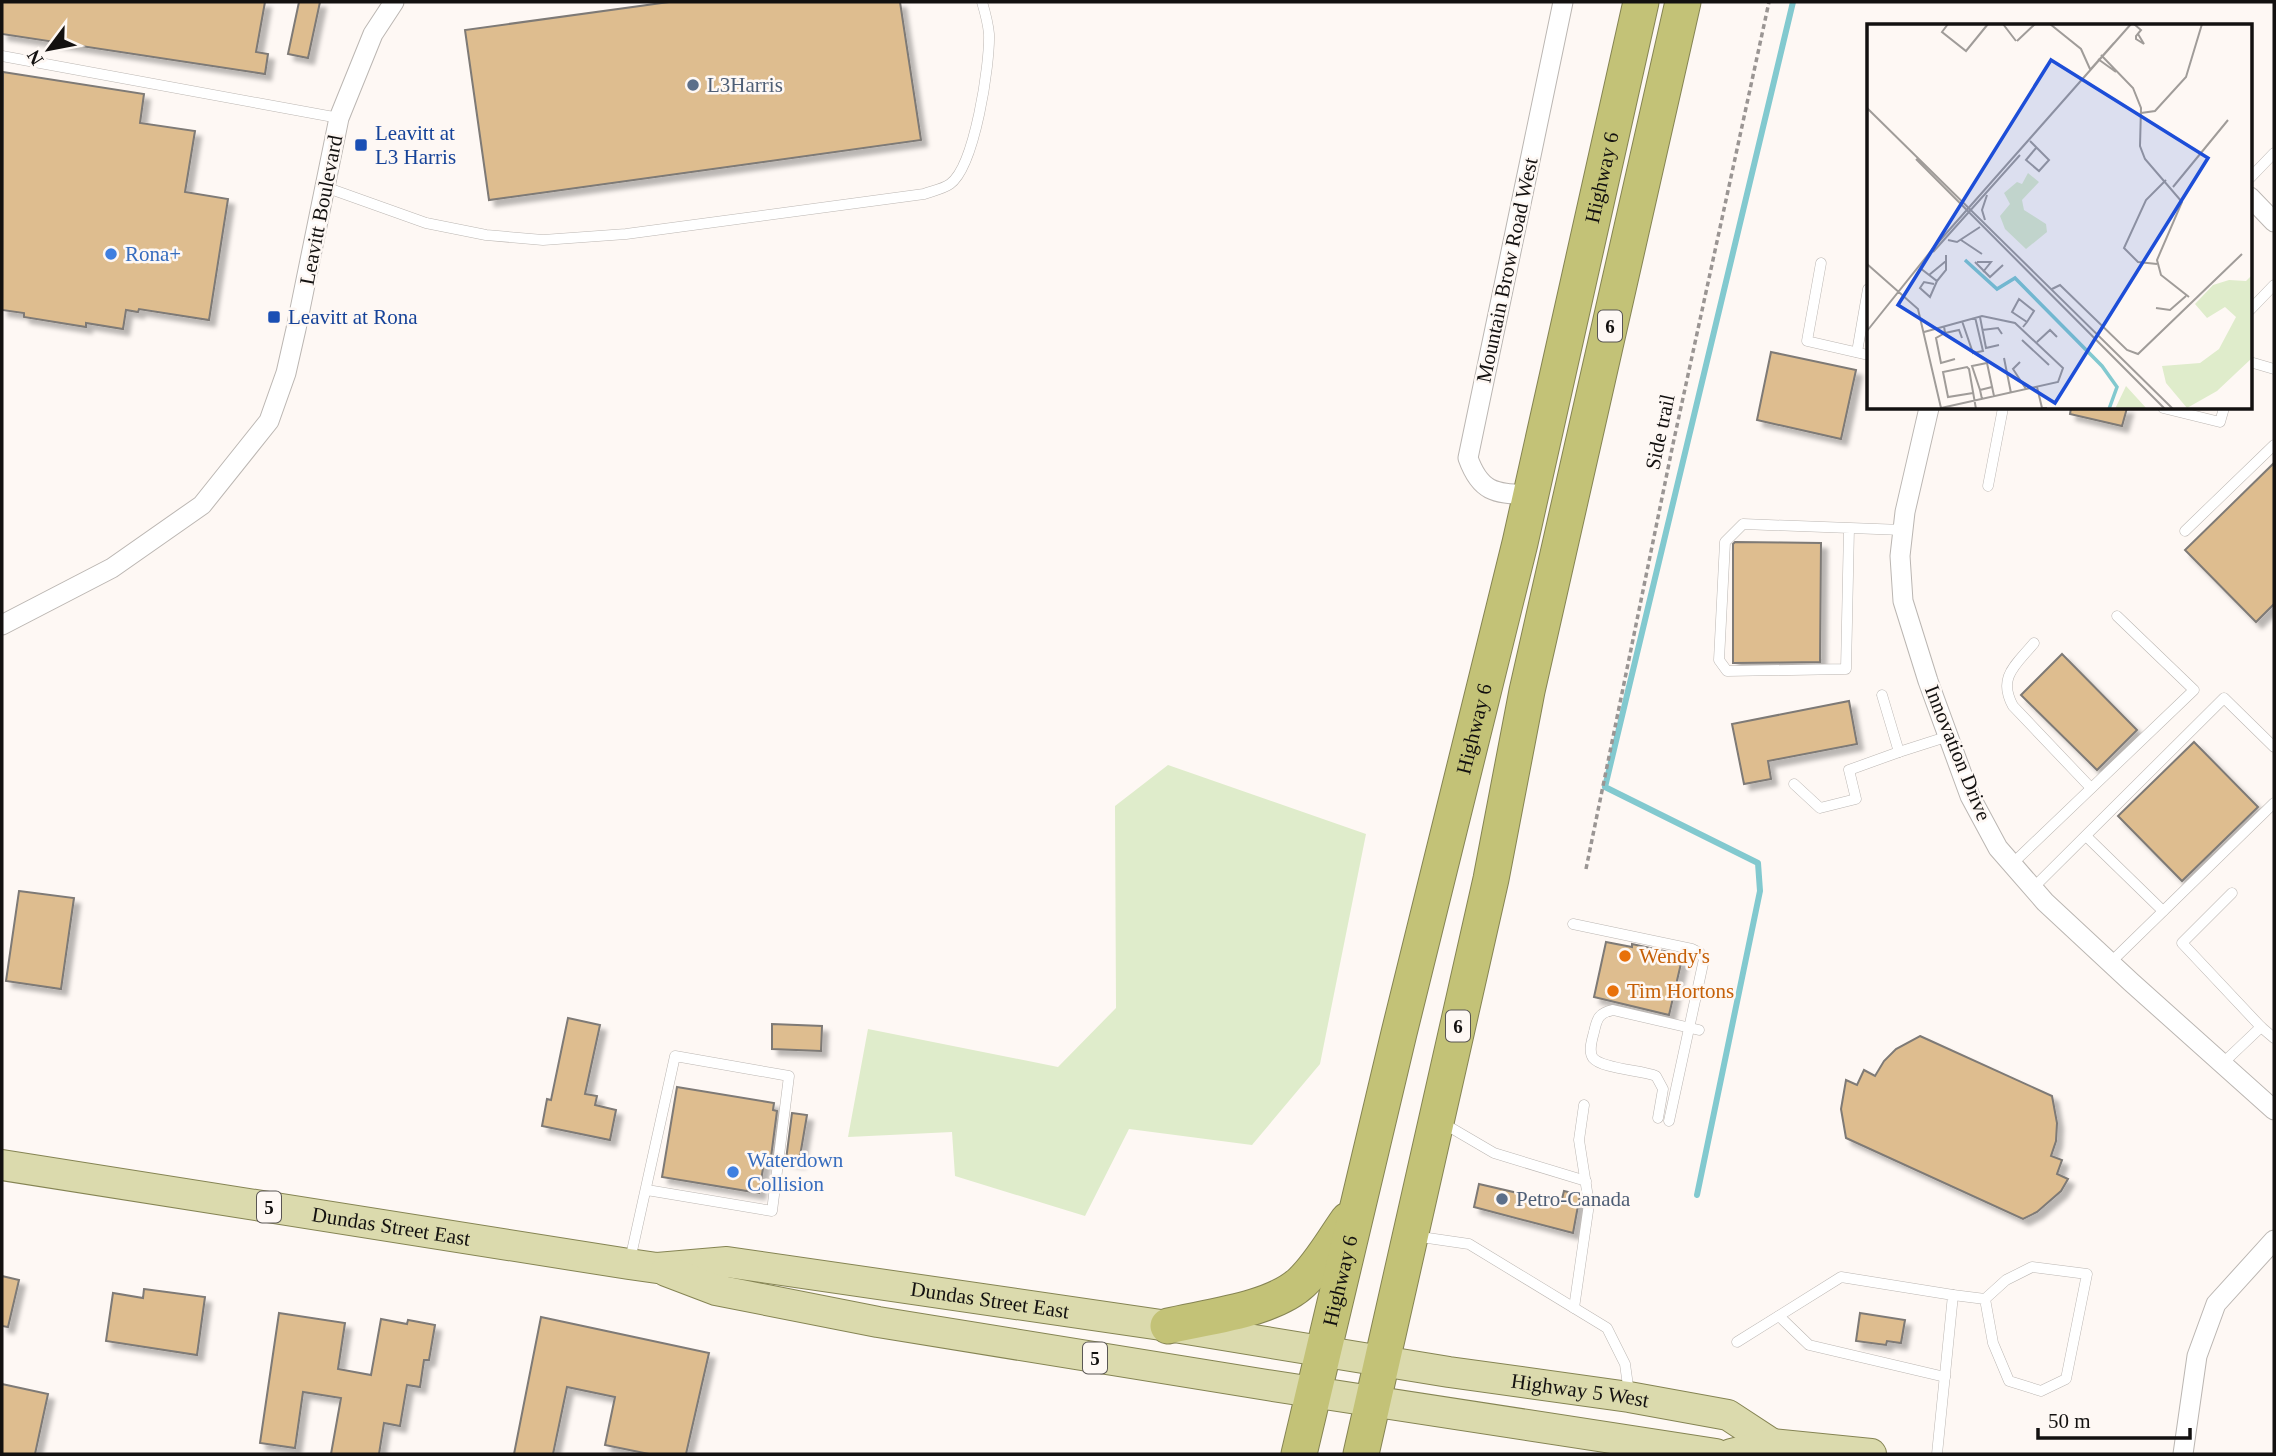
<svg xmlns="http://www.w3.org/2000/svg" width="2276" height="1456" viewBox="0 0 2276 1456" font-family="'Times New Roman',serif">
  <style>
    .green { fill: #dfeccb }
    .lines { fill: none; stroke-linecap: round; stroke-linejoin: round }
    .stream { stroke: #82c9cf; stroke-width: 6 }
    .building { fill: #debd8f; stroke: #7e7a76; stroke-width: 2; filter: url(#shadow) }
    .lane-casing { stroke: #bbb6b2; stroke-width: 11 }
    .street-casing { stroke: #bbb6b2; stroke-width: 21 }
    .primary-casing { stroke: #858453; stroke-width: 32 }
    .highway-casing { stroke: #858453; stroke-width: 37 }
    .path { stroke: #9a9593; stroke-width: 3.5; stroke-dasharray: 5 3.5; stroke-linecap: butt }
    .lane { stroke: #fff; stroke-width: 10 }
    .street { stroke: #fff; stroke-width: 19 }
    .primary { stroke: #dbdaad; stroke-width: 30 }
    .highway { stroke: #c3c277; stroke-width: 35 }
    .service-dot { fill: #5c6f8a; stroke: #fef8f4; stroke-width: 2.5 }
    .transit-dot { fill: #1a4fb4; stroke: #fef8f4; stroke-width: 2.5 }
    .shop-dot { fill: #3f7fe0; stroke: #fef8f4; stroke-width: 2.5 }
    .food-dot { fill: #e8710a; stroke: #fef8f4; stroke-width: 2.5 }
    .labels { text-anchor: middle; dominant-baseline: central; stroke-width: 5; stroke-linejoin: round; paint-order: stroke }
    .shield { fill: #fef8f4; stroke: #5a5654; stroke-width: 2 }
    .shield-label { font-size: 19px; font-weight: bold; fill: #131110 }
    .service-label { font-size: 21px; fill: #4e5e75; stroke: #fef8f4; text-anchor: start }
    .transit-label { font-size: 21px; fill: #164399; stroke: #fef8f4; text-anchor: start }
    .street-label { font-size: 21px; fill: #131110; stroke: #fef8f4 }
    .shop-label { font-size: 21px; fill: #366cbe; stroke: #fef8f4; text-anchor: start }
    .food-label { font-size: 21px; fill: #c56008; stroke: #fef8f4; text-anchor: start }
    .inset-river { fill: none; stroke: #82c9cf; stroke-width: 3.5 }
    .inset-road { fill: none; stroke: #a09c99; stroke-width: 2 }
    .view { fill: #1d4ed8; fill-opacity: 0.15; stroke: #1d4ed8; stroke-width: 3.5 }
    .inset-edge { fill: none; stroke: #131110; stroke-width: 3.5 }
  </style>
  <defs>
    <filter id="shadow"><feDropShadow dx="6" dy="6" stdDeviation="2" flood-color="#0004"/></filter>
  </defs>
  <rect width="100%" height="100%" fill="#fef8f4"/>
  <path class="green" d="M1168 765 1366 834 1320 1064 1252 1145 1129 1129 1085 1216 955 1176 952 1132 848 1137 868 1029 1058 1067 1116 1008 1115 806Z"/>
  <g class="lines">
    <path class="stream" d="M1697 1195 1760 891 1758 863 1605 787 1793 2"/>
  </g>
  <g class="building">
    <path d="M2 2H265L256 52 268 54 265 74 2 34Z"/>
    <path d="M299 2H320L308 58 288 54Z"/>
    <path d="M669 2H900L921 140 489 200 465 30Z"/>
    <path d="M3 72 144 94 140 123 195 131 185 192 228 199 209 320 139 309 138 312 126 310 123 329 86 323V327L24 317V313L2 310Z"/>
    <path d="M1771 352 1856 370 1841 439 1757 420Z"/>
    <path d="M2071 408H2127L2122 426 2070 414Z"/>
    <path d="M2274 463V604L2256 622 2185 550Z"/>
    <path d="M1735 542 1821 543 1820 662 1733 663V544Z"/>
    <path d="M2062 654 2137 730 2097 770 2021 695Z"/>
    <path d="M1849 701 1857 744 1768 761 1771 779 1744 784 1732 724Z"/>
    <path d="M2194 742 2258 807 2182 881 2118 816Z"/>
    <path d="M19 891 74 898 61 989 6 981Z"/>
    <path d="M1606 942 1632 947V944L1673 953 1672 957 1682 959 1669 1015 1594 997Z"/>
    <path d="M568 1018 600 1025 585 1094 597 1096 595 1105 616 1110 610 1140 542 1126 547 1099 551 1100Z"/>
    <path d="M772 1024 822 1026 821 1051 772 1049Z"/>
    <path d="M1920 1036 2052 1096 2057 1123 2056 1141 2051 1156 2062 1160 2057 1174 2068 1179 2061 1191 2037 1212 2023 1219 1846 1138 1841 1109 1846 1080 1857 1085 1864 1070 1875 1076 1884 1061 1896 1049Z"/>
    <path d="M677 1087 774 1103 773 1110 777 1111 771 1157 765 1156 759 1193 662 1177Z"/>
    <path d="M792 1113 807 1115 799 1162 786 1160Z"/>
    <path d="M1479 1184 1561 1203 1564 1191 1580 1195 1573 1233 1474 1207Z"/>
    <path d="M2 1276 19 1280 8 1327 2 1326Z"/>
    <path d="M144 1289 205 1297 197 1355 106 1341 113 1293 143 1298Z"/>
    <path d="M279 1313 345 1323 338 1369 371 1375 381 1319 407 1324 408 1320 435 1325 429 1360H424L420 1387 407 1385 400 1426 384 1423 379 1454H331L341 1398 303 1392 295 1448 260 1443Z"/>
    <path d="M1860 1313 1905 1320 1901 1343 1887 1341 1886 1345 1856 1341Z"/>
    <path d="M541 1317 709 1353 686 1454H649L605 1445 615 1397 567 1387 553 1454H514Z"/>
    <path d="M2 1384 48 1394 35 1454H2Z"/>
  </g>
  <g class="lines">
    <g class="lane-casing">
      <g id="lane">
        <path d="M2 56 339 118"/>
        <path d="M2250 178 2274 153"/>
        <path d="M325 187 426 223 486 235 543 240 626 234 924 194C932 191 943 189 950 184 975 166 990 64 989 34 988 23 985 12 982 2"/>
        <path d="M1821 263 1807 341 1868 355"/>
        <path d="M2250 310 2274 285"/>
        <path d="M1857 352 1868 289"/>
        <path d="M2250 362 2274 369"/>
        <path d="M2163 408 2220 422 2224 408"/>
        <path d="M1988 486 2003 408"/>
        <path d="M1849 528 1846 669 1727 671 1719 660 1725 542 1743 524 1903 530"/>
        <path d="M2185 531 2274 445"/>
        <path d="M2034 643C2016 665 1997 677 2013 706L2091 788"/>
        <path d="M1882 695 1899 752 1949 736"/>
        <path d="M1794 784 1820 808 1856 799 1849 770 1899 752"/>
        <path d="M2086 836 2163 911"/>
        <path d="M2012 864 2194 690 2117 616"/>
        <path d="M2033 888 2224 698 2274 747"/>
        <path d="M1573 924 1692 949 1700 953 1704 959 1669 1121"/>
        <path d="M2110 963 2274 803"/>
        <path d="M2261 1027 2274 1038"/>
        <path d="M2222 1064 2261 1027 2182 943 2232 893"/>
        <path d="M1658 1118 1663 1089 1656 1076C1642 1070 1602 1069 1593 1058 1588 1051 1592 1040 1594 1032 1597 1018 1599 1013 1613 1010L1699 1030"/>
        <path d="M1441 1122 1494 1153 1586 1181"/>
        <path d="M1414 1236 1469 1244 1607 1328 1625 1364 1629 1393"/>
        <path d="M630 1260 675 1056 789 1076 772 1211 647 1190"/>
        <path d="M1953 1295 1985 1299 2006 1280 2032 1267 2087 1274 2066 1379 2041 1391 2009 1381 1993 1343 1985 1299"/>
        <path d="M1574 1308 1589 1204 1579 1140 1584 1105"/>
        <path d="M1779 1316 1809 1345 1945 1377"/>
        <path d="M1737 1342 1841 1277 1953 1295 1937 1454"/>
      </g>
    </g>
    <g class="street-casing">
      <g id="street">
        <path d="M2250 197 2274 222"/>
        <path d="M1929 408 1905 512 1900 556 1903 601 1928 681 1970 796 1998 848 2045 902 2131 982 2274 1110"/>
        <path d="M1531 495C1496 493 1481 494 1468 458L1563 2"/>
        <path d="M2 625 112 568 202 505 269 421 286 373 296 329 339 118 373 34 394 2"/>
        <path d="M2183 1454 2197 1356 2216 1304 2274 1240"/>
      </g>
    </g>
    <g class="primary-casing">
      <g id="primary">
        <path id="s1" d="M2 1165 629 1264 657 1268 727 1262 1168 1326 1449 1372 1629 1397 1728 1415 1772 1444"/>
        <path d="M666 1271 716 1290 878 1322 1267 1385 1716 1454"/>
        <path d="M1731 1454 1772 1444 1871 1454"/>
      </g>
    </g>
    <g class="highway-casing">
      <g id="highway">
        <path d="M1168 1326C1206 1317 1273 1310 1302 1282 1320 1265 1333 1241 1348 1220"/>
        <path id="s2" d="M1299 1454 1399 1033 1520 543 1641 2"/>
        <path d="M1361 1454 1491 879 1527 691 1683 2"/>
      </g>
    </g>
    <path class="path" d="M1586 869 1673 444 1769 2"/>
    <use href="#lane" class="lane"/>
    <use href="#street" class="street"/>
    <use href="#primary" class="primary"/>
    <use href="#highway" class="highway"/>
  </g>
  <g class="service-dot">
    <circle cx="693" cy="85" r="7"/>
    <circle cx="1502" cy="1199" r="7"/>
  </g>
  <g class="transit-dot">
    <rect x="354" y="138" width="14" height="14" rx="3.5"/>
    <rect x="267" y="310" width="14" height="14" rx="3.5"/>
  </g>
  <g class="shop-dot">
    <circle cx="111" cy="254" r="7"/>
    <circle cx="733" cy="1172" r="7"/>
  </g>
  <g class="food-dot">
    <circle cx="1625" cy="956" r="7"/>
    <circle cx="1613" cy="991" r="7"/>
  </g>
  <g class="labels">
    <g class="shield">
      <rect x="1598" y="310.5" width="24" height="31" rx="5"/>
      <rect x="1446" y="1010.5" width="24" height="31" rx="5"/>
      <rect x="257" y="1191.5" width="24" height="31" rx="5"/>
      <rect x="1083" y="1342.5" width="24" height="31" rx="5"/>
    </g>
    <g class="shield-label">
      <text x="1610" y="326">6</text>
      <text x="1458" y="1026">6</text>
      <text x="269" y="1207">5</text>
      <text x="1095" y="1358">5</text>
    </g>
    <g class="service-label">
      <text x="707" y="85">L3Harris</text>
      <text x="1516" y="1199">Petro-Canada</text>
    </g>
    <g class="transit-label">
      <text x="375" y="133">Leavitt at<tspan x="375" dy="24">L3 Harris</tspan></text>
      <text x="288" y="317">Leavitt at Rona</text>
    </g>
    <g class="street-label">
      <text stroke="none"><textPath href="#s2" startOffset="1312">Highway 6</textPath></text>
      <text transform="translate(321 210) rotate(-79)">Leavitt Boulevard</text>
      <text transform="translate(1507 270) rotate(-78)">Mountain Brow Road West</text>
      <text transform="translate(1660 432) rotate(-78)">Side trail</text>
      <text stroke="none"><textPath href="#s2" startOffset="746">Highway 6</textPath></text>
      <text transform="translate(1958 753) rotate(68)">Innovation Drive</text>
      <text stroke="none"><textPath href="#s1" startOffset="394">Dundas Street East</textPath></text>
      <text stroke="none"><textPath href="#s2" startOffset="178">Highway 6</textPath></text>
      <text stroke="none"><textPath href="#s1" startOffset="999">Dundas Street East</textPath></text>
      <text stroke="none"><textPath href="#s1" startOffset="1596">Highway 5 West</textPath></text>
    </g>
    <g class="shop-label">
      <text x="125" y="254">Rona+</text>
      <text x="747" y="1160">Waterdown<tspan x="747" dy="24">Collision</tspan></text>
    </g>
    <g class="food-label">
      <text x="1639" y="956">Wendy's</text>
      <text x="1627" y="991">Tim Hortons</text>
    </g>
  </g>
  <g transform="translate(1867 24)">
    <rect width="385" height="385" fill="#fef8f4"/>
    <path d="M161 149 172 158 155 176 157 186 179 200 180 208 159 225 138 205 133 192 143 180 137 169 150 158 155 160ZM385 251V334L350 367 320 384 299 359 295 342 333 339 352 325 369 293 358 283 340 294 328 280 346 261 362 256 379 257ZM259 362 280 385H248Z" fill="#dfeccb"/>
    <path class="inset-river" d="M98 236 130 265 148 254 235 342 250 363 242 385"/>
    <path class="inset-road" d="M81 0 75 8 99 27 121 0M136 0 149 17M183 0 214 25 223 45M267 0 274 6 269 12V15L277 20 271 10M150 17 168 0M234 31 266 64 274 84 273 122 278 135 315 178 290 236 294 251 322 273M231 35 249 48M223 46 247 19M0 84 306 385M274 89 288 87 319 53 335 0M163 117 182 136 172 147 159 136 169 124M49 135 298 385M306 163 361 96M118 196 115 186 120 171M81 216 90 218 113 203M94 216 115 230M66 228 153 131M108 238 123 253 136 241M110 238H124L116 248M0 240 51 285 74 384M290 240 271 238 257 224 279 176 299 156M53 244 70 257 79 246V231M62 251 79 237M67 260 57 258 53 264 63 273 70 257M185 265 193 261 260 326 271 330 375 230M289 284 303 286 319 272M113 293 119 324 132 321M95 297 106 329 116 327 108 293M77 302 78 309 92 306 95 314M156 303 160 298 167 287 152 275 145 288 160 298M115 306 131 304 135 310M0 307 68 222 264 0M57 308 115 292 148 299 196 344 191 358 74 384M78 309 69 314 74 339 88 335M155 316 182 341M170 318 183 306 190 313M137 334 144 369M153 338 146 345 159 365M170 363 175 384H180M113 366 105 342 120 339 127 372M106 369 81 373 76 348 100 343 102 345 109 385M115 375 113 366 125 363"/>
    <path class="view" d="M184 36 341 134 188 379 31 281Z"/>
    <rect width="385" height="385" class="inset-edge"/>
  </g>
  <rect width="2276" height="1456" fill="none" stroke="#131110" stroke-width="7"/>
  <g transform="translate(49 49) rotate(238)" stroke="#fef8f4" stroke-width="5" paint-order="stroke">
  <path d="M0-5L12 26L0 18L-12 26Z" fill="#131110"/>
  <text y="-10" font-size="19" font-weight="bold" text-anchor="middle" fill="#131110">N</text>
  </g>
  <path d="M2038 1428v10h152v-10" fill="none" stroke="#131110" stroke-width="3.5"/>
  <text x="2048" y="1428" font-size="21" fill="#131110" stroke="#fef8f4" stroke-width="5" paint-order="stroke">50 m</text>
</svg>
